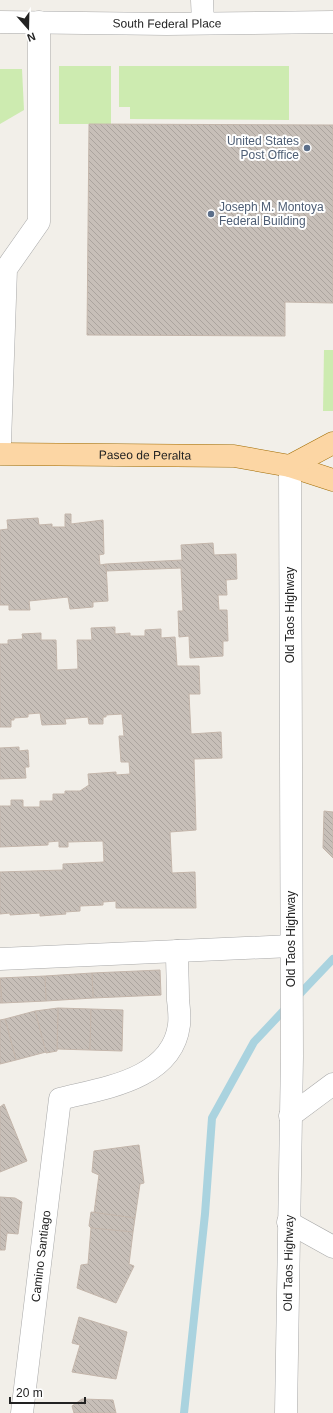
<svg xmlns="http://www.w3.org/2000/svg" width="333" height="1413" viewBox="0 0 333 1413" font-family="Helvetica,sans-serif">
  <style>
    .grass { fill: #cdebb0 }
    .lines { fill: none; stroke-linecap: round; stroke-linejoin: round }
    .stream { stroke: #aad3df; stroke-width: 8 }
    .building { fill: url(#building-back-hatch); stroke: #c4b6ab }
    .minor-casing { stroke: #a9a9a9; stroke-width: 23 }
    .major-casing { stroke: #a06b00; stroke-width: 23 }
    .minor { stroke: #fff; stroke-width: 22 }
    .major { stroke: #fcd6a4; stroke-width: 22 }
    .service-dot { fill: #5c6f8a; stroke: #fff; stroke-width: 1.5 }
    .labels { text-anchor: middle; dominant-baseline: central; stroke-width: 4; stroke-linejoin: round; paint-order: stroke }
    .street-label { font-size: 12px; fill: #222; stroke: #fff }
    .service-label { font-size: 12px; fill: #4e5e75; stroke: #fff; text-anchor: end }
  </style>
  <defs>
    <pattern id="building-back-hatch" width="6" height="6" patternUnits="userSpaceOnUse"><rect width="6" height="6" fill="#c7bfb8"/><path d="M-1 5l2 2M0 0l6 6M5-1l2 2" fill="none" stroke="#aba49e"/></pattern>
  </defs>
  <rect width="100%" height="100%" fill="#f2efe9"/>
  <g class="grass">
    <rect x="59" y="66" width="52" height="58"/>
    <path d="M119 66H289V120L130 119V107H119Z"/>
    <path d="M0 69H22L24 110 0 124Z"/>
    <path d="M324 350H333V411H323Z"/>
  </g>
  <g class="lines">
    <g class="stream">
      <path d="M295 999 333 959"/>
      <path d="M184 1413 205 1214 212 1118 254 1042 287 1007"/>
    </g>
  </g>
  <g class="building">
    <path d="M89 124 333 125V303L285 302V336L87 335Z"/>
    <path d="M65 514H71V524L103 520 104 554 99 555 100 565 106 564 108 601 93 602V607L70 609 68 597 29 601 30 610H9V605H0V530L8 529 7 520 38 518 39 525 52 524V527H65Z"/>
    <path d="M213 543 214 555 236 554 237 579 226 580 227 595H218L219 610H227L228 641H223V656L190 658 189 636 179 637 178 611H183L181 568 106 571V564L182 560 181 545Z"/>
    <path d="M115 627V634L130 633V636H145V630L161 629V638L175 637 177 666H199L200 694H189L191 734 221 732 222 758 194 759 196 830 170 832 172 873 195 872 196 908H116V901L103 902V905L80 906V911L65 912 66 914 40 916V913L10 915V913L0 914V872L63 870V864L104 862 103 841 68 842V847H59V841L48 842V845L0 847V806H11V800H23V807H40V801H53V794H65V791H80L89 785 88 774 116 772V775L130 774 129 762H121L119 736H124L122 714 106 715V717H103V724H89L88 717 65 719 66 724 42 725 40 713 28 714V717L14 718V720H11V727H0V644H8V640L23 639 22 634 41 633V640H56L57 670 78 669 77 640H92L91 628Z"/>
    <path d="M19 747V751L28 750 29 767H25L26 778 0 779V748Z"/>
    <path d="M324 811 333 812V858L323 848Z"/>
    <path d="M160 970 161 995 93 998 92 973Z"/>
    <path d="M92 973 93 998 46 1001 45 976Z"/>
    <path d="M45 976 46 1001 2 1003 0 978Z"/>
    <path d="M0 978 2 1003H0Z"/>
    <path d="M58 1008 91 1009 90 1050 57 1049Z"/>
    <path d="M58 1008 57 1051 46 1053 35 1011Z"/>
    <path d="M91 1009 123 1010 122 1051 90 1050Z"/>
    <path d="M35 1011 46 1052 16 1060 5 1019Z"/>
    <path d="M5 1019 16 1060 0 1064V1020Z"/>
    <path d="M4 1104 27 1161 0 1172V1107Z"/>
    <path d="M139 1145 144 1183 140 1184 135 1218 94 1213 99 1175 92 1172 94 1151Z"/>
    <path d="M0 1197 15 1198 22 1202 18 1234 7 1233 5 1250H0Z"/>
    <path d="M91 1212 135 1218 133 1232 91 1228 89 1226Z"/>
    <path d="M91 1228 133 1232 129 1264 134 1266 116 1303 77 1288 81 1265 88 1264Z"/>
    <path d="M79 1317 127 1332 116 1379 72 1372 80 1345 72 1343Z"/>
    <path d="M82 1399 113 1400 116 1413H74L72 1406Z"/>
  </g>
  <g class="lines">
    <g class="minor-casing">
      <g id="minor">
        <path d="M202 0 203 23"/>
        <path id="s1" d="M0 22 167 24 333 22"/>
        <path d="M0 442 6 269 39 222V22"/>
        <path d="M0 959 291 946"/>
        <path d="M290 1116 333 1084"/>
        <path d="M288 1222 333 1247"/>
        <path id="s2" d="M22 1413 60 1099C103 1088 172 1080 179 1025 180 1017 179 1008 178 1000 178 984 177 967 177 951"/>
        <path id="s3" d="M286 1413 292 1056 290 466"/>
      </g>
    </g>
    <g class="major-casing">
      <g id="major">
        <path id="s4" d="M0 454 234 456 290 466 333 480"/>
        <path d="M290 466 333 443"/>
      </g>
    </g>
    <use href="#minor" class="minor"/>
    <use href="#major" class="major"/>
  </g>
  <g class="service-dot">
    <circle cx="307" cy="148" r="4"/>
    <circle cx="211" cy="214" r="4"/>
  </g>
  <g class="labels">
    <g class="street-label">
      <text stroke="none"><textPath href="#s1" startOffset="167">South Federal Place</textPath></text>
      <text stroke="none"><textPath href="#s4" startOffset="145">Paseo de Peralta</textPath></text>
      <text transform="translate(290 615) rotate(-90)">Old Taos Highway</text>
      <text transform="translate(291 939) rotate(-90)">Old Taos Highway</text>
      <text stroke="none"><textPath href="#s2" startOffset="158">Camino Santiago</textPath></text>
      <text stroke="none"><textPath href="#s3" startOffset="150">Old Taos Highway</textPath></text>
    </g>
    <g class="service-label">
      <text x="299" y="141">United States<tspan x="299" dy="14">Post Office</tspan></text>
      <text x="219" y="207" text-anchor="start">Joseph M. Montoya<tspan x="219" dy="14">Federal Building</tspan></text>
    </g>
  </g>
  <g transform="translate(28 28) rotate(160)" stroke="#ffffff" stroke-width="3" paint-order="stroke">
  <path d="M0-3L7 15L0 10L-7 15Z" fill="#222222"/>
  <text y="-6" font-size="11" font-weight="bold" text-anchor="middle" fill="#222222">N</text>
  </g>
  <path d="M10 1397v6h75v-6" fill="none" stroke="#222222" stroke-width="2"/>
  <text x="16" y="1397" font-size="12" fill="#222222" stroke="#ffffff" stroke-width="3" paint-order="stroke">20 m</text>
</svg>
